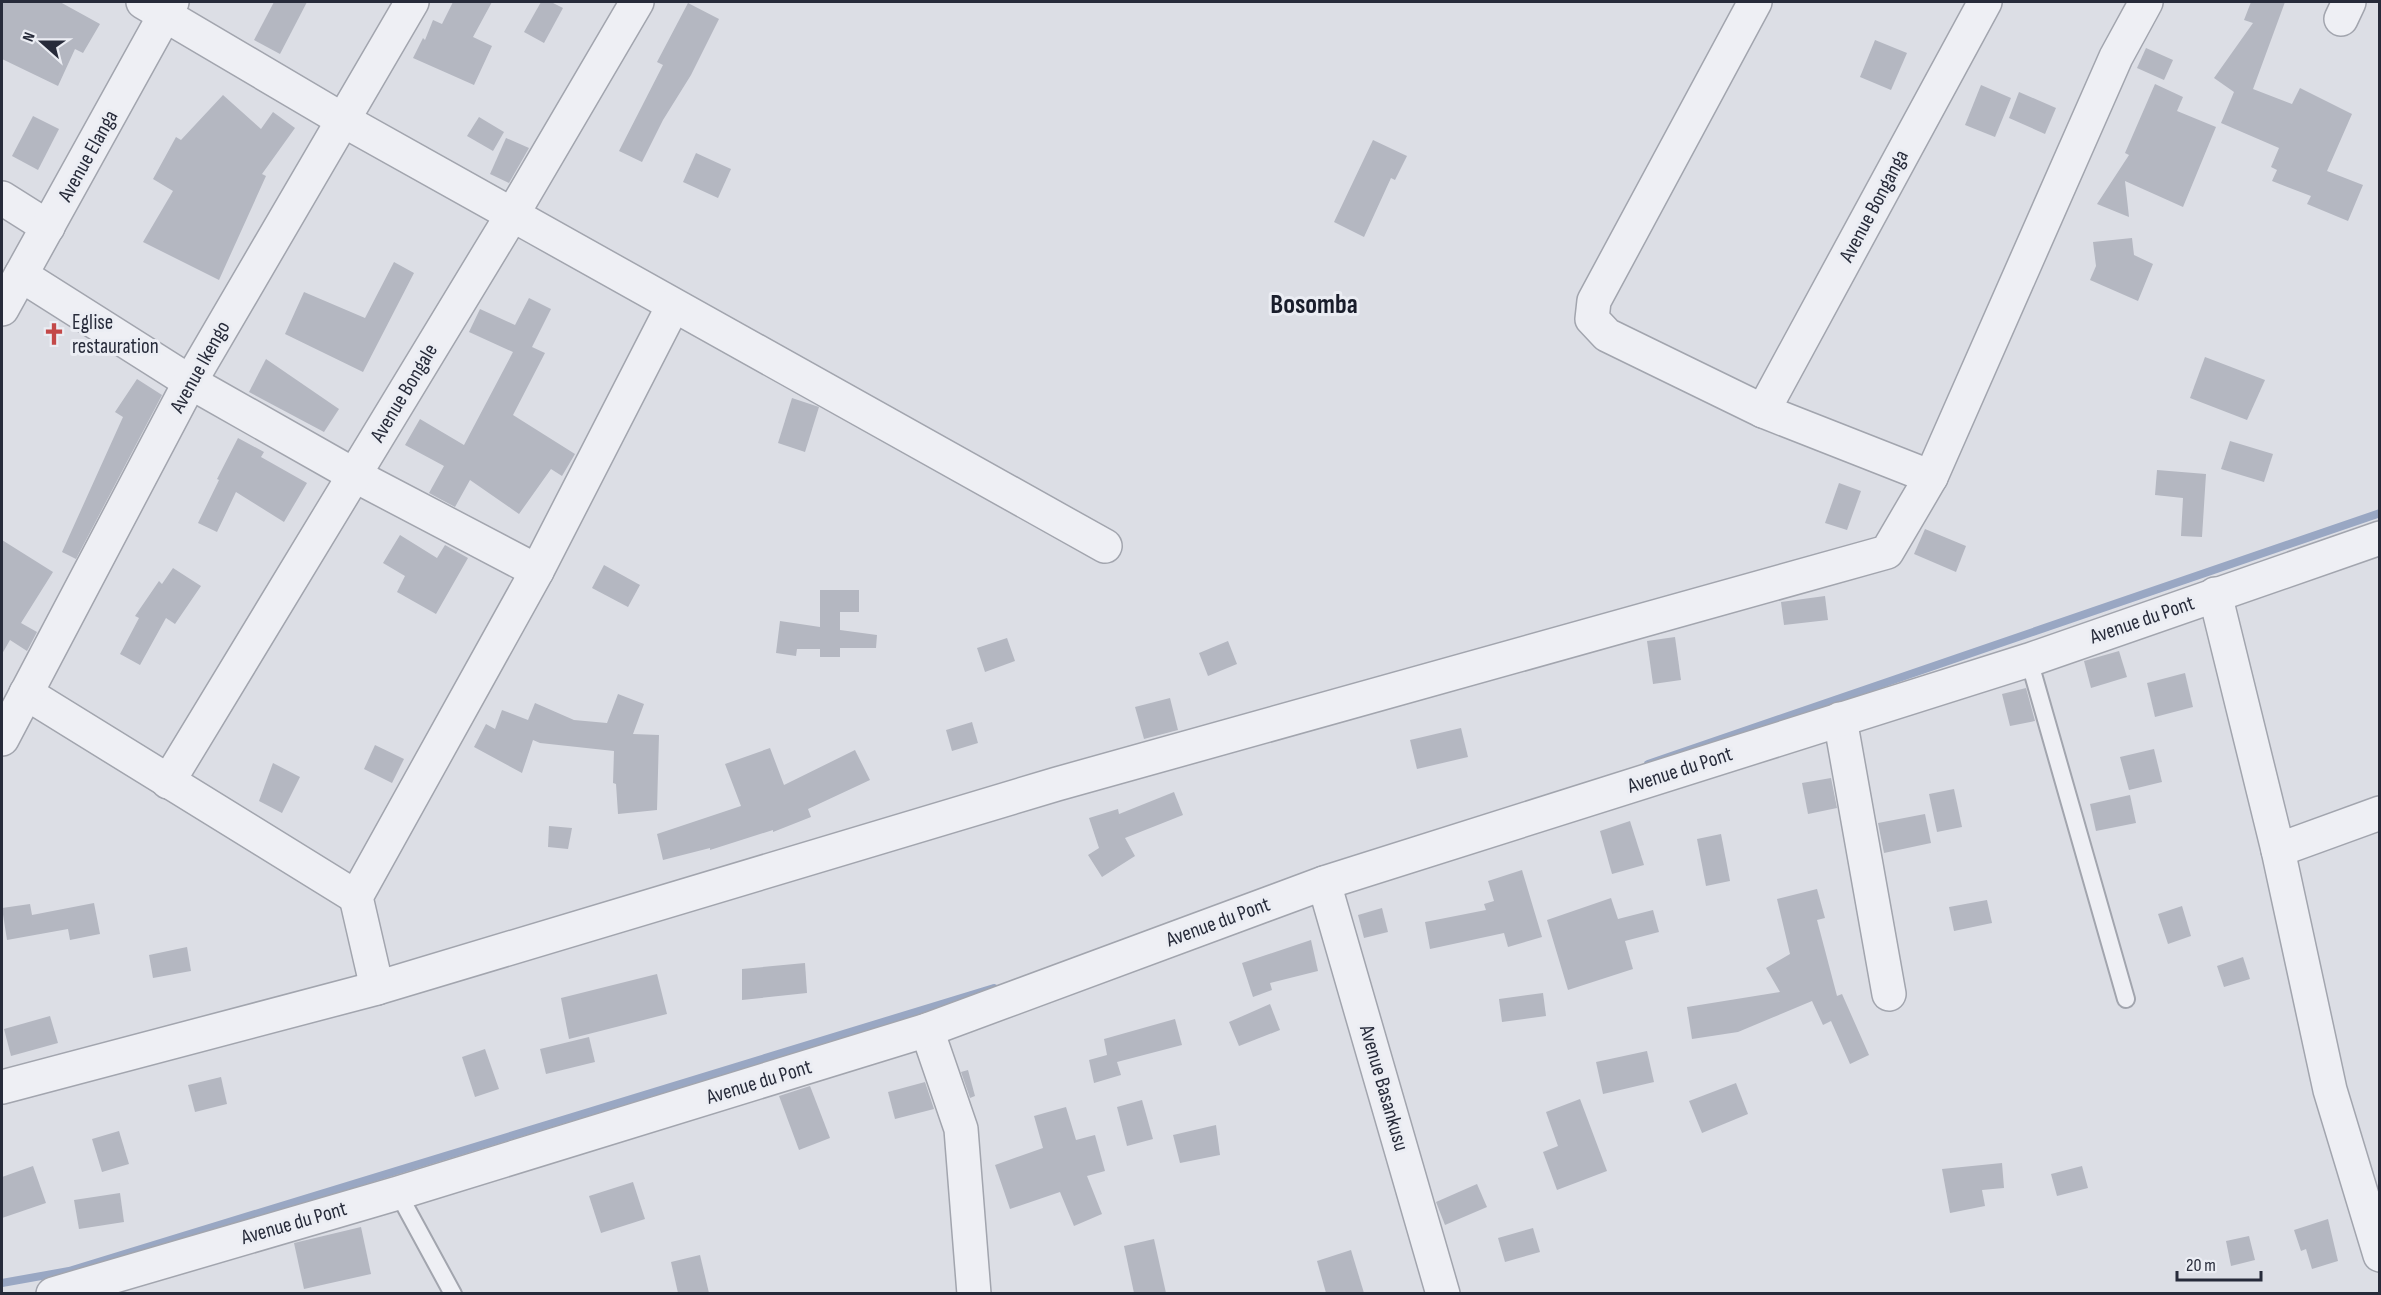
<svg xmlns="http://www.w3.org/2000/svg" width="2381" height="1295" viewBox="0 0 2381 1295" font-family="'Sofia Sans Condensed',sans-serif">
  <style>
    .lines { fill: none; stroke-linecap: round; stroke-linejoin: round }
    .stream { stroke: #99a7c3; stroke-width: 8 }
    .building { fill: #b4b7c1 }
    .service-casing { stroke: #a2a5ae; stroke-width: 20 }
    .minor-casing { stroke: #a2a5ae; stroke-width: 36 }
    .service { stroke: #eeeff4; stroke-width: 16 }
    .minor { stroke: #eeeff4; stroke-width: 33 }
    .labels { text-anchor: middle; dominant-baseline: central; stroke-width: 6; stroke-linejoin: round; paint-order: stroke }
    .street-label { font-size: 21px; fill: #272b3a; stroke: #ebedf3 }
    .poi-label { font-size: 21px; fill: #272b3a; stroke: #ebedf3; text-anchor: start }
    .district-label { font-size: 27px; font-weight: bold; fill: #191d2b; stroke: #ebedf3 }
  </style>
  <rect width="100%" height="100%" fill="#dcdee5"/>
  <g class="lines">
    <g class="stream">
      <path d="M1648 764 2380 513"/>
      <path d="M2 1283 69 1271 994 988"/>
    </g>
  </g>
  <g class="building">
    <path d="M2 2H60L100 24 83 53 75 49 58 86 2 59Z"/>
    <path d="M274 2H307L280 54 254 40Z"/>
    <path d="M453 2H492L473 37 492 46 474 85 413 58 423 38 425 40 433 20 442 24Z"/>
    <path d="M541 2H551L563 8 544 43 524 32Z"/>
    <path d="M2251 2H2285L2253 89 2292 104 2300 88 2352 114 2327 171 2363 185 2348 221 2307 204 2311 196 2272 181 2277 170 2271 167 2279 148 2221 123 2234 92 2214 78 2253 23 2244 20Z"/>
    <path d="M688 3 719 19 691 75 663 120 642 162 619 151 663 65 657 62Z"/>
    <path d="M1875 40 1907 53 1891 90 1860 77Z"/>
    <path d="M2146 48 2173 60 2164 80 2137 68Z"/>
    <path d="M2155 84 2183 97 2177 111 2216 127 2183 207 2125 181 2129 217 2097 204 2129 155 2125 153Z"/>
    <path d="M1981 85 2011 98 1995 137 1965 125Z"/>
    <path d="M2019 92 2056 108 2045 134 2009 118Z"/>
    <path d="M223 95 261 129 273 112 295 128 262 174 266 176 219 280 143 242 173 191 153 179 176 137 181 140Z"/>
    <path d="M33 116 59 129 38 170 12 156Z"/>
    <path d="M479 117 504 132 493 151 467 136Z"/>
    <path d="M506 138 529 148 509 183 490 174Z"/>
    <path d="M1373 140 1407 156 1395 180 1391 178 1364 237 1334 222Z"/>
    <path d="M696 153 731 169 718 198 683 182Z"/>
    <path d="M2132 238 2134 255 2153 264 2138 301 2090 280 2096 266 2093 242Z"/>
    <path d="M394 262 414 273 363 372 285 334 304 292 365 318Z"/>
    <path d="M529 298 551 309 532 347 545 353 513 415 575 454 562 476 551 469 519 514 470 480 455 507 429 493 444 466 405 445 420 419 464 445 513 352 469 332 480 309 515 325Z"/>
    <path d="M2205 357 2265 380 2247 420 2190 398Z"/>
    <path d="M266 359 339 409 324 432 249 392Z"/>
    <path d="M137 379 162 395 76 559 62 552 123 417 115 412Z"/>
    <path d="M792 398 819 407 805 452 778 443Z"/>
    <path d="M238 438 264 452 261 457 307 483 284 522 236 492 217 532 198 523 219 480 217 479Z"/>
    <path d="M2230 441 2273 454 2264 482 2221 469Z"/>
    <path d="M2157 470 2206 474 2202 537 2181 536 2183 498 2155 495Z"/>
    <path d="M1839 483 1861 491 1847 530 1825 523Z"/>
    <path d="M1925 529 1966 546 1956 572 1914 554Z"/>
    <path d="M400 535 437 558 445 545 468 558 436 614 397 592 405 576 383 563Z"/>
    <path d="M2 540 53 572 21 623 37 632 27 651 10 640 2 654Z"/>
    <path d="M604 565 640 585 628 607 592 588Z"/>
    <path d="M173 568 201 586 175 624 166 618 140 665 120 654 139 618 135 616 159 581 162 584Z"/>
    <path d="M820 590H859V612H840V630L877 635 876 648H840V657H820V649H797L796 656 776 653 780 621 820 627Z"/>
    <path d="M1825 596 1828 620 1784 625 1781 602Z"/>
    <path d="M1675 637 1681 680 1653 684 1647 641Z"/>
    <path d="M1007 638 1015 661 985 672 977 648Z"/>
    <path d="M1228 641 1237 664 1208 676 1199 653Z"/>
    <path d="M2119 651 2127 677 2091 688 2084 661Z"/>
    <path d="M2185 673 2193 707 2155 717 2147 683Z"/>
    <path d="M2026 688 2035 721 2010 726 2002 694Z"/>
    <path d="M618 694 644 704 633 734 659 735 657 810 618 814 616 784 613 783 614 751 540 743 533 740 522 773 474 747 486 724 495 729 502 710 528 720 535 703 574 720 607 723Z"/>
    <path d="M1170 698 1178 730 1144 739 1135 707Z"/>
    <path d="M972 722 978 743 952 751 946 730Z"/>
    <path d="M1461 728 1468 757 1417 769 1410 740Z"/>
    <path d="M375 745 404 759 392 783 364 769Z"/>
    <path d="M770 748 784 785 855 750 870 780 808 809 811 817 773 832V830L710 850V848L663 860 657 834 741 806 725 764Z"/>
    <path d="M2154 749 2162 782 2129 790 2120 757Z"/>
    <path d="M273 763 300 777 282 813 259 801Z"/>
    <path d="M1831 778 1837 808 1808 814 1802 783Z"/>
    <path d="M1954 789 1962 827 1937 832 1929 794Z"/>
    <path d="M1174 792 1183 815 1125 838 1135 856 1102 877 1088 855 1099 848 1089 818 1118 809 1119 814Z"/>
    <path d="M2130 795 2136 823 2096 831 2090 804Z"/>
    <path d="M1925 814 1931 843 1884 853 1878 823Z"/>
    <path d="M1630 821 1644 865 1612 874 1600 831Z"/>
    <path d="M549 826 572 828 568 849 548 847Z"/>
    <path d="M1721 834 1730 881 1706 886 1697 839Z"/>
    <path d="M1522 870 1542 937 1508 947 1504 933 1430 949 1425 922 1486 910 1484 904 1494 901 1488 881Z"/>
    <path d="M1817 889 1825 918 1817 920 1837 996 1842 994 1869 1055 1850 1064 1831 1021 1823 1025 1812 1001 1738 1032 1692 1039 1687 1007 1780 992 1766 968 1790 954 1777 899Z"/>
    <path d="M1611 898 1618 919 1653 910 1659 932 1625 941 1633 969 1568 990 1547 920Z"/>
    <path d="M1987 900 1992 923 1954 931 1949 907Z"/>
    <path d="M94 903 100 934 70 940 68 929 7 940 2 908 30 904 32 915Z"/>
    <path d="M2182 906 2191 936 2168 944 2158 914Z"/>
    <path d="M1382 908 1388 932 1364 938 1358 915Z"/>
    <path d="M1311 940 1318 971 1270 983 1272 990 1253 997 1242 963Z"/>
    <path d="M187 947 191 971 153 978 149 955Z"/>
    <path d="M2243 957 2250 979 2224 987 2217 966Z"/>
    <path d="M805 963 807 993 742 1000V969Z"/>
    <path d="M657 974 667 1014 569 1039 561 998Z"/>
    <path d="M1543 993 1546 1016 1502 1022 1499 999Z"/>
    <path d="M1270 1004 1280 1030 1239 1046 1229 1022Z"/>
    <path d="M50 1016 58 1043 11 1056 4 1029Z"/>
    <path d="M1175 1019 1182 1045 1117 1062 1121 1075 1094 1083 1089 1060 1107 1055 1104 1039Z"/>
    <path d="M589 1037 595 1062 546 1074 540 1049Z"/>
    <path d="M485 1049 499 1089 475 1097 462 1057Z"/>
    <path d="M1647 1051 1654 1082 1603 1094 1596 1062Z"/>
    <path d="M968 1070 975 1096 970 1098 961 1072Z"/>
    <path d="M221 1077 227 1104 195 1112 188 1085Z"/>
    <path d="M925 1082 934 1109 895 1119 888 1092Z"/>
    <path d="M1736 1083 1748 1114 1702 1133 1689 1101Z"/>
    <path d="M810 1086 830 1138 799 1150 779 1096Z"/>
    <path d="M1580 1099 1607 1171 1557 1190 1543 1152 1558 1146 1546 1112Z"/>
    <path d="M1142 1100 1153 1139 1127 1146 1117 1107Z"/>
    <path d="M1066 1107 1076 1140 1095 1135 1105 1171 1087 1176 1102 1214 1074 1226 1060 1192 1010 1209 995 1165 1043 1148 1034 1116Z"/>
    <path d="M1216 1125 1220 1155 1180 1163 1173 1135Z"/>
    <path d="M119 1131 129 1164 102 1172 92 1139Z"/>
    <path d="M2002 1163 2004 1188 1982 1190 1985 1206 1950 1213 1942 1169Z"/>
    <path d="M33 1166 46 1203 2 1218V1177Z"/>
    <path d="M2082 1166 2088 1188 2057 1196 2051 1174Z"/>
    <path d="M633 1182 645 1219 601 1233 589 1196Z"/>
    <path d="M1477 1184 1487 1207 1445 1225 1436 1202Z"/>
    <path d="M120 1193 124 1222 79 1229 74 1200Z"/>
    <path d="M2328 1219 2338 1261 2312 1269 2306 1249 2301 1251 2294 1230Z"/>
    <path d="M361 1227 371 1274 304 1289 294 1243Z"/>
    <path d="M1533 1228 1540 1252 1505 1262 1498 1238Z"/>
    <path d="M2249 1236 2255 1260 2231 1266 2226 1241Z"/>
    <path d="M1154 1239 1166 1293H1134L1124 1246Z"/>
    <path d="M1351 1250 1364 1293H1326L1317 1261Z"/>
    <path d="M700 1255 709 1293H678L671 1262Z"/>
  </g>
  <g class="lines">
    <g class="service-casing">
      <g id="service">
        <path d="M2029 660 2126 999"/>
        <path d="M398 1193 453 1294"/>
      </g>
    </g>
    <g class="minor-casing">
      <g id="minor">
        <path d="M143 2 343 120 1105 546"/>
        <path d="M1755 2 1594 301 1592 319 1607 335 1763 411 1931 477"/>
        <path d="M2341 19 2349 2"/>
        <path d="M2 198 48 227"/>
        <path d="M21 275 190 382 354 475 537 571"/>
        <path d="M2 309 172 2"/>
        <path d="M1763 411 1985 2"/>
        <path d="M2215 594 2278 850 2330 1090 2380 1255"/>
        <path d="M26 693 356 897"/>
        <path d="M1840 719 1889 994"/>
        <path d="M2 739 190 382 412 2"/>
        <path d="M168 782 512 215 637 2"/>
        <path d="M2278 850 2380 813"/>
        <path d="M1324 883 1443 1294"/>
        <path d="M377 988 356 897 537 571 673 306"/>
        <path d="M927 1030 961 1129 974 1294"/>
        <path d="M2 1087 377 988 1057 784 1887 552 1931 477 2116 57 2146 2"/>
        <path d="M53 1294 398 1193 927 1030 1324 883 2029 660 2380 538"/>
      </g>
    </g>
    <use href="#service" class="service"/>
    <use href="#minor" class="minor"/>
  </g>
  <defs>
    <g id="church-bare" transform="scale(1.8)"><path d="M-1.2-6h2.4v3.5h3.3v2.4h-3.3V6h-2.4V-.1h-3.3v-2.4h3.3Z" fill="#c34848" stroke="#ebedf3" stroke-width="2.5" paint-order="stroke"/></g>
  </defs>
  <g fill-rule="evenodd">
    <use href="#church-bare" x="54" y="334"/>
  </g>
  <g class="labels">
    <g class="street-label">
      <text transform="translate(88 156) rotate(-61)">Avenue Elanga</text>
      <text transform="translate(1874 206) rotate(-62)">Avenue Bonganga</text>
      <text transform="translate(200 367) rotate(-61)">Avenue Ikengo</text>
      <text transform="translate(404 393) rotate(-59)">Avenue Bongale</text>
      <text transform="translate(2142 620) rotate(-19)">Avenue du Pont</text>
      <text transform="translate(1680 770) rotate(-18)">Avenue du Pont</text>
      <text transform="translate(1218 922) rotate(-20)">Avenue du Pont</text>
      <text transform="translate(759 1082) rotate(-17)">Avenue du Pont</text>
      <text transform="translate(1384 1088) rotate(74)">Avenue Basankusu</text>
      <text transform="translate(294 1223) rotate(-16)">Avenue du Pont</text>
    </g>
    <g class="poi-label">
      <text x="72" y="322">Eglise<tspan x="72" dy="24">restauration</tspan></text>
    </g>
    <g class="district-label">
      <text x="1314" y="305">Bosomba</text>
    </g>
  </g>
  <rect width="2381" height="1295" fill="none" stroke="#272b3a" stroke-width="6"/>
  <g transform="translate(42 42) rotate(291)" stroke="#ebedf3" stroke-width="4.5" paint-order="stroke">
  <path d="M0-4.5L10 22L0 15L-10 22Z" fill="#272b3a"/>
  <text y="-9" font-size="16" font-weight="bold" text-anchor="middle" fill="#272b3a">N</text>
  </g>
  <path d="M2177 1271v9h84v-9" fill="none" stroke="#272b3a" stroke-width="3"/>
  <text x="2186" y="1271" font-size="18" fill="#272b3a" stroke="#ebedf3" stroke-width="4.5" paint-order="stroke">20 m</text>
</svg>
